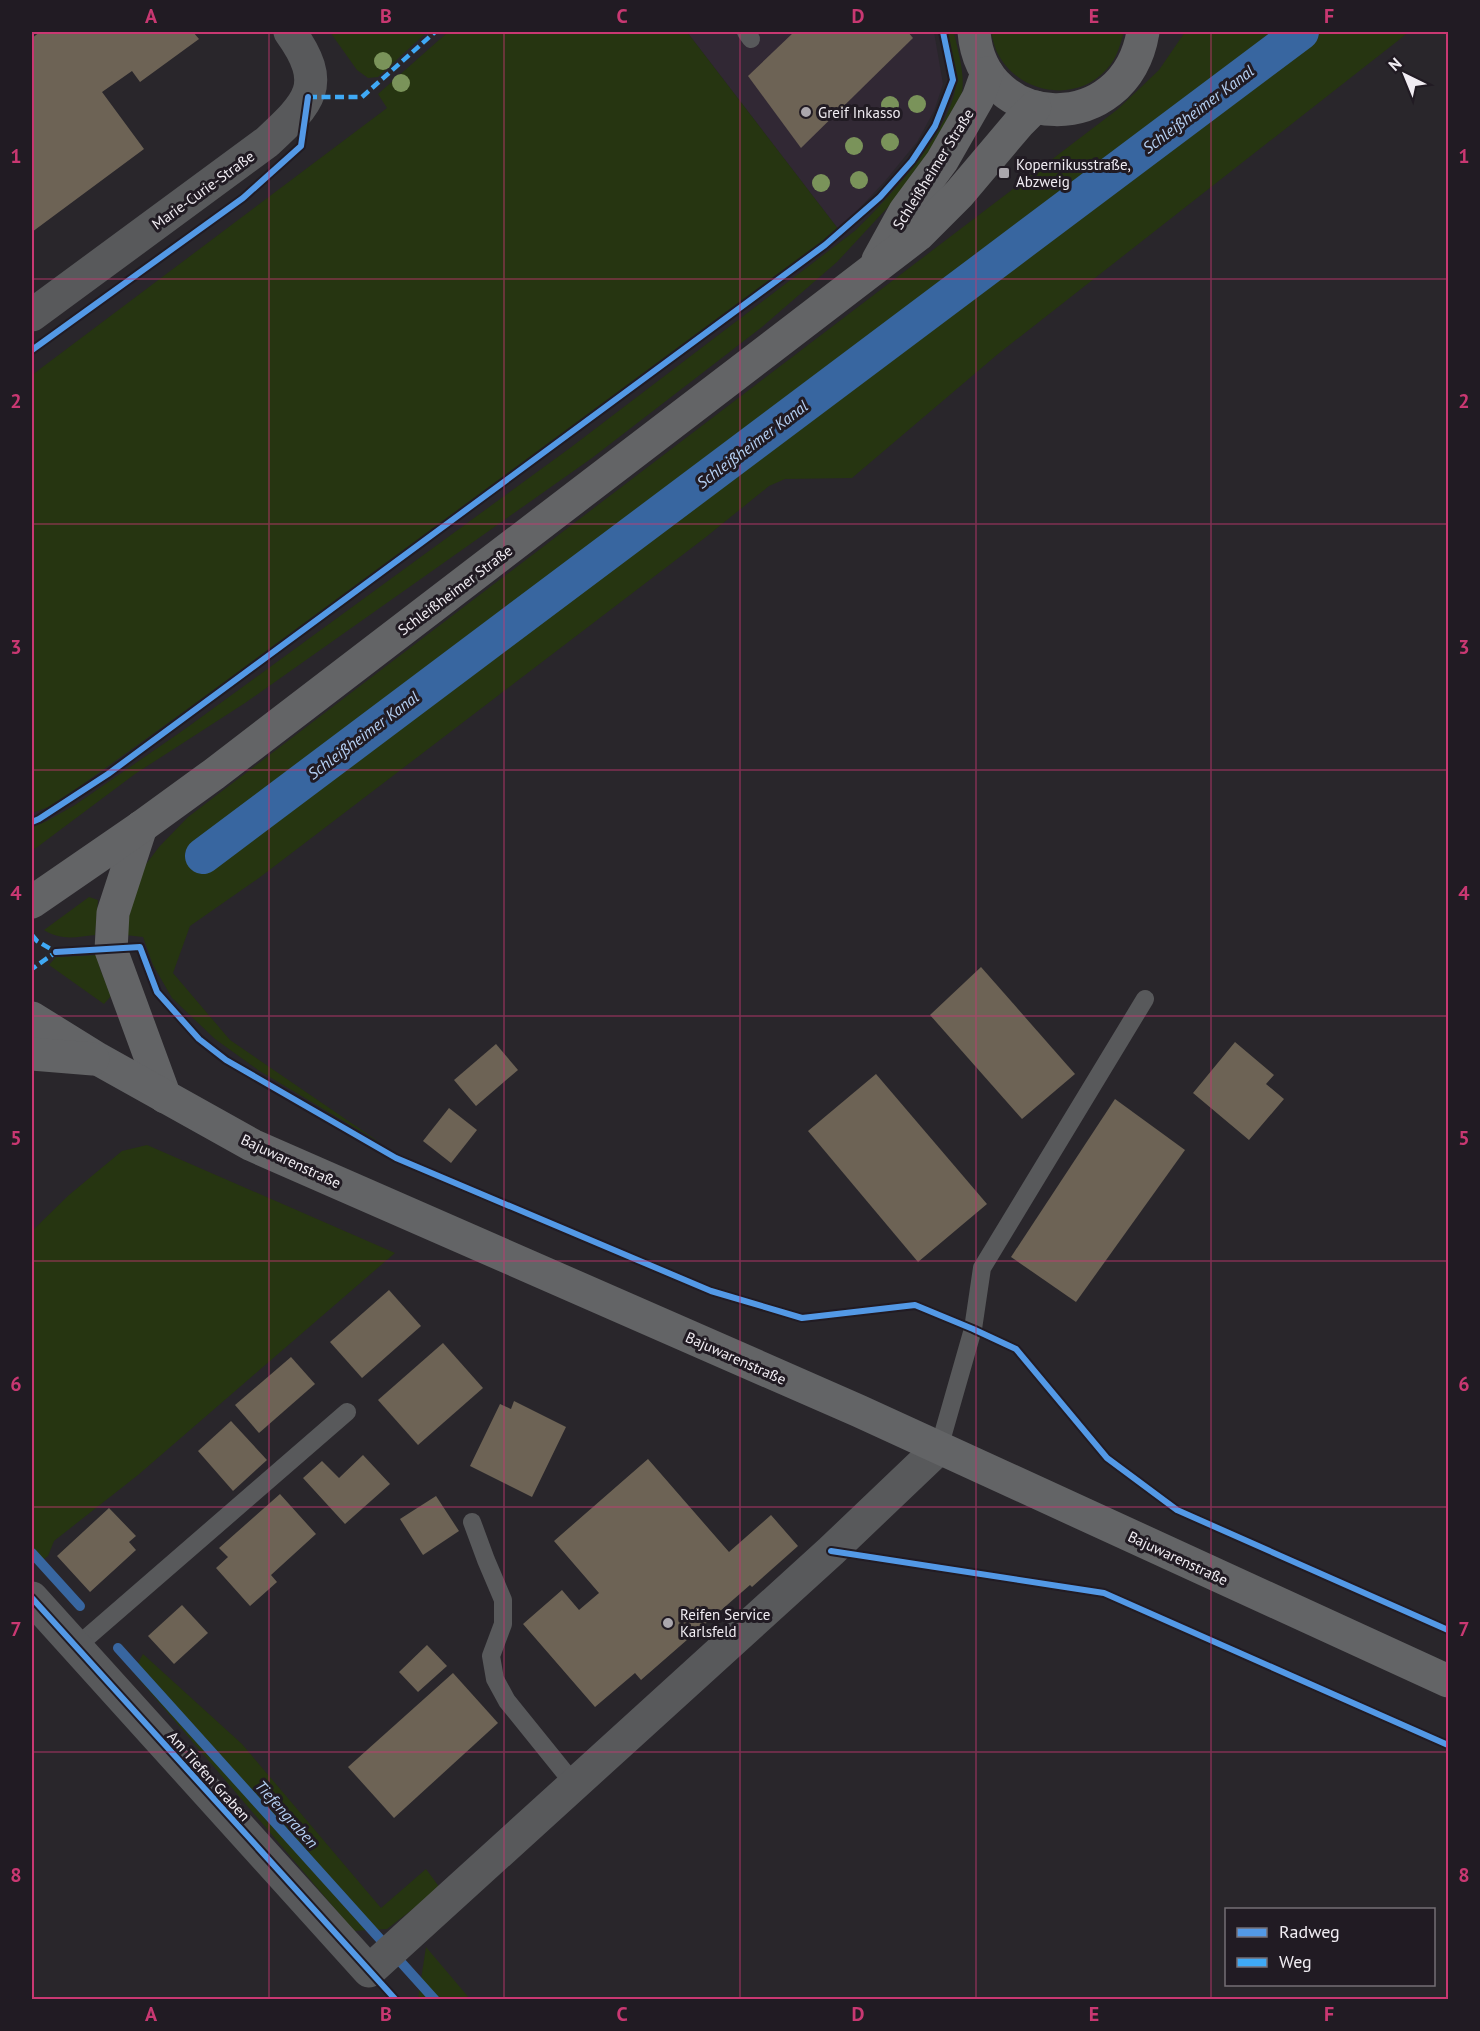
<svg xmlns="http://www.w3.org/2000/svg" width="1480" height="2031" viewBox="0 0 1480 2031" font-family="'PT Sans',sans-serif">
  <style>
    .built { fill: #312834 }
    .green { fill: #263511 }
    .lines { fill: none; stroke-linecap: round; stroke-linejoin: round }
    .stream { stroke: #3866a0; stroke-width: 10 }
    .canal { stroke: #3866a0; stroke-width: 36 }
    .building { fill: #6d6355 }
    .service { stroke: #58595b; stroke-width: 18 }
    .minor { stroke: #58595b; stroke-width: 33 }
    .secondary { stroke: #636466; stroke-width: 33 }
    .quiet { stroke: #3fa9f5; stroke-width: 4.5; stroke-dasharray: 9 4.5; stroke-linecap: butt }
    .cycleway-casing { stroke: #211b23; stroke-width: 10 }
    .cycleway { stroke: #5399e6; stroke-width: 6 }
    .tree { fill: #7a935a }
    .grid { fill: none; stroke: #c93872; stroke-width: 1.5; stroke-opacity: 0.55 }
    .poi-dot { fill: #aba7ad; stroke: #211b23; stroke-width: 2 }
    .labels { text-anchor: middle; dominant-baseline: central; stroke-width: 6; stroke-linejoin: round; paint-order: stroke }
    .poi-label { font-size: 15px; fill: #f1edf3; stroke: #211b23; text-anchor: start }
    .street-label { font-size: 15px; fill: #f1edf3; stroke: #211b23 }
    .water-label { font-size: 16px; font-style: italic; fill: #b5d0f4; stroke: #211b23 }
    .neatline { fill: none; stroke: #c93872; stroke-width: 2 }
    .grid-label { font-size: 20px; text-anchor: middle; font-weight: bold; fill: #c93872 }
  </style>
  <rect width="100%" height="100%" fill="#29262b"/>
  <path class="built" d="M687 32H934L943 84 934 111 917 142 885 181 839 230Z"/>
  <g class="green">
    <path d="M330 32H427L378 77 368 78 357 70Z"/>
    <path d="M448 32H687L839 230 289 636 54 805 32 813V375L387 108 378 94Z"/>
    <path d="M947 32H954C958 52 965 72 962 93L914 179 837 262 762 327 592 458 245 703 135 774 32 851V827L47 821 75 805 185 729 570 448 856 230C888 199 954 128 956 82 956 65 948 48 947 32Z"/>
    <path d="M991 32H1124C1120 45 1117 58 1107 69 1076 104 1019 94 998 54 994 47 993 39 991 32Z"/>
    <path d="M1185 32H1409L998 354 852 478 785 479 769 486 706 537 259 878 190 926 173 973 230 1040 382 1144 258 1070 215 1039 172 998 153 965 143 937 125 935 137 876 159 847 188 817 1118 109 1159 70Z"/>
    <path d="M89 897 98 900 95 935C77 937 61 941 44 930Z"/>
    <path d="M97 955 100 969 111 996 104 1004 49 965 56 957Z"/>
    <path d="M147 1145 395 1253 138 1475 54 1541 48 1556 37 1564 32 1558V1231L69 1195 122 1151Z"/>
    <path d="M143 1654 242 1744 381 1908 426 1869 440 1888 387 1929 354 1931 133 1672Z"/>
    <path d="M426 1947 470 1999H418Z"/>
  </g>
  <g class="lines">
    <g class="stream">
      <path d="M32 1553 80 1606"/>
      <path d="M118 1648 435 2000"/>
    </g>
    <path class="canal" d="M203 856 1301 32"/>
  </g>
  <g class="building">
    <path d="M40 32H193L199 39 140 82 132 71 102 92 144 149 32 232V38Z"/>
    <path d="M794 32H908L913 38 801 148 748 76Z"/>
    <path d="M981 967 1075 1074 1022 1119 930 1015Z"/>
    <path d="M1235 1042 1274 1075 1266 1084 1284 1099 1249 1140 1193 1093Z"/>
    <path d="M496 1044 518 1070 476 1106 454 1080Z"/>
    <path d="M876 1074 987 1204 918 1262 808 1131Z"/>
    <path d="M1115 1099 1185 1150 1076 1302 1011 1257Z"/>
    <path d="M449 1108 477 1130 451 1163 423 1141Z"/>
    <path d="M389 1290 421 1326 362 1378 330 1342Z"/>
    <path d="M443 1343 483 1388 418 1445 378 1400Z"/>
    <path d="M291 1357 315 1384 259 1433 235 1405Z"/>
    <path d="M514 1401 566 1427 532 1497 470 1466 500 1404 511 1409Z"/>
    <path d="M231 1421 267 1460 233 1491 198 1451Z"/>
    <path d="M363 1455 390 1484 345 1524 303 1478 322 1461 339 1478Z"/>
    <path d="M648 1459 729 1552 771 1515 798 1546 752 1587 750 1585 641 1680 635 1673 595 1707 523 1624 562 1590 579 1610 599 1593 554 1541Z"/>
    <path d="M280 1494 316 1534 271 1575 277 1582 250 1606 216 1568 228 1557 219 1548Z"/>
    <path d="M436 1496 459 1531 423 1555 400 1519Z"/>
    <path d="M109 1508 136 1536 129 1542 136 1550 90 1592 57 1556Z"/>
    <path d="M182 1605 208 1633 174 1664 148 1636Z"/>
    <path d="M427 1645 447 1666 418 1692 399 1672Z"/>
    <path d="M453 1673 498 1723 394 1818 348 1767Z"/>
  </g>
  <g class="lines">
    <g class="service">
      <path d="M746 32 751 39"/>
      <path d="M939 1448 973 1329 982 1268 1145 999"/>
      <path d="M472 1522 486 1560 503 1600V1624L491 1656 495 1679 507 1701 574 1784"/>
      <path d="M76 1647 347 1412"/>
    </g>
    <g class="minor">
      <path d="M32 315 267 142C310 102 328 85 290 32"/>
      <path d="M32 1598 369 1971 831 1551 939 1448"/>
    </g>
    <g class="secondary">
      <path d="M974 32C982 132 1125 139 1143 32"/>
      <path d="M878 260 905 211 942 161 978 98 987 73"/>
      <path d="M141 827 113 913 111 950 165 1097"/>
      <path d="M32 902 141 827 214 774 918 235 959 194 1019 123 1035 107"/>
      <path d="M32 1018 98 1059 252 1145 859 1411 1448 1681"/>
      <path d="M32 1054 93 1059"/>
    </g>
    <g class="quiet">
      <path d="M308 97H362L435 32"/>
      <path d="M32 935 37 941 56 952 32 969"/>
    </g>
    <g class="cycleway-casing">
      <g id="cycleway">
        <path d="M32 350 243 198 301 146 308 97"/>
        <path d="M32 822 39 819 108 774 825 245 880 197 912 161 935 126 953 80 943 32"/>
        <path d="M56 952 140 947 157 992 199 1039 226 1060 396 1158 711 1291 802 1318 915 1305 973 1329 1016 1349 1107 1458 1177 1510 1448 1630"/>
        <path d="M831 1551 1104 1593 1448 1745"/>
        <path d="M32 1598 396 2000"/>
      </g>
    </g>
    <use href="#cycleway" class="cycleway"/>
  </g>
  <g class="tree">
    <circle cx="383" cy="61" r="9"/>
    <circle cx="401" cy="83" r="9"/>
    <circle cx="917" cy="104" r="9"/>
    <circle cx="890" cy="105" r="9"/>
    <circle cx="890" cy="142" r="9"/>
    <circle cx="854" cy="146" r="9"/>
    <circle cx="859" cy="180" r="9"/>
    <circle cx="821" cy="183" r="9"/>
  </g>
  <path class="grid" d="M269 32V2000M504 32V2000M740 32V2000M976 32V2000M1211 32V2000M32 279H1448M32 524H1448M32 770H1448M32 1016H1448M32 1261H1448M32 1507H1448M32 1752H1448"/>
  <g class="poi-dot">
    <circle cx="806" cy="112" r="6"/>
    <rect x="998" y="167" width="12" height="12" rx="3"/>
    <circle cx="668" cy="1623" r="6"/>
  </g>
  <g class="labels">
    <g class="poi-label">
      <text x="818" y="112">Greif Inkasso</text>
      <text x="1016" y="164">Kopernikusstraße,<tspan x="1016" dy="17">Abzweig</tspan></text>
      <text x="680" y="1614">Reifen Service<tspan x="680" dy="17">Karlsfeld</tspan></text>
    </g>
    <g class="street-label">
      <text transform="translate(933 169) rotate(-58)">Schleißheimer Straße</text>
      <text transform="translate(203 190) rotate(-36)">Marie-Curie-Straße</text>
      <text transform="translate(455 590) rotate(-37)">Schleißheimer Straße</text>
      <text transform="translate(291 1161) rotate(25)">Bajuwarenstraße</text>
      <text transform="translate(736 1358) rotate(24)">Bajuwarenstraße</text>
      <text transform="translate(1178 1558) rotate(25)">Bajuwarenstraße</text>
      <text transform="translate(209 1776) rotate(48)">Am Tiefen Graben</text>
    </g>
    <g class="water-label">
      <text transform="translate(1198 109) rotate(-37)">Schleißheimer Kanal</text>
      <text transform="translate(752 444) rotate(-37)">Schleißheimer Kanal</text>
      <text transform="translate(363 735) rotate(-37)">Schleißheimer Kanal</text>
      <text transform="translate(287 1814) rotate(48)">Tiefengraben</text>
    </g>
  </g>
  <rect width="1480" height="2031" fill="none" stroke="#211b23" stroke-width="66"/>
  <rect x="1225" y="1908" width="210" height="78" fill="#211b23" stroke="#746f76" stroke-width="1.5"/>
  <rect x="1237" y="1928" width="30" height="9" fill="#5399e6" stroke="#746f76" stroke-width="1.5"/>
  <text x="1279" y="1938" font-size="18" fill="#f1edf3">Radweg</text>
  <rect x="1237" y="1958" width="30" height="9" fill="#3fa9f5" stroke="#746f76" stroke-width="1.5"/>
  <text x="1279" y="1968" font-size="18" fill="#f1edf3">Weg</text>
  <g transform="translate(1405 75) rotate(317)" stroke="#211b23" stroke-width="4.5" paint-order="stroke">
  <path d="M0-4.5L10 22L0 15L-10 22Z" fill="#f1edf3"/>
  <text y="-9" font-size="16" font-weight="bold" text-anchor="middle" fill="#f1edf3">N</text>
  </g>
  <rect x="33" y="33" width="1414" height="1965" class="neatline"/>
  <g class="grid-label">
    <text x="151" y="23">A</text>
    <text x="386" y="23">B</text>
    <text x="622" y="23">C</text>
    <text x="858" y="23">D</text>
    <text x="1094" y="23">E</text>
    <text x="1329" y="23">F</text>
    <text x="16" y="163">1</text>
    <text x="1464" y="163">1</text>
    <text x="16" y="408">2</text>
    <text x="1464" y="408">2</text>
    <text x="16" y="654">3</text>
    <text x="1464" y="654">3</text>
    <text x="16" y="900">4</text>
    <text x="1464" y="900">4</text>
    <text x="16" y="1145">5</text>
    <text x="1464" y="1145">5</text>
    <text x="16" y="1391">6</text>
    <text x="1464" y="1391">6</text>
    <text x="16" y="1636">7</text>
    <text x="1464" y="1636">7</text>
    <text x="16" y="1882">8</text>
    <text x="1464" y="1882">8</text>
    <text x="151" y="2021">A</text>
    <text x="386" y="2021">B</text>
    <text x="622" y="2021">C</text>
    <text x="858" y="2021">D</text>
    <text x="1094" y="2021">E</text>
    <text x="1329" y="2021">F</text>
  </g>
</svg>
